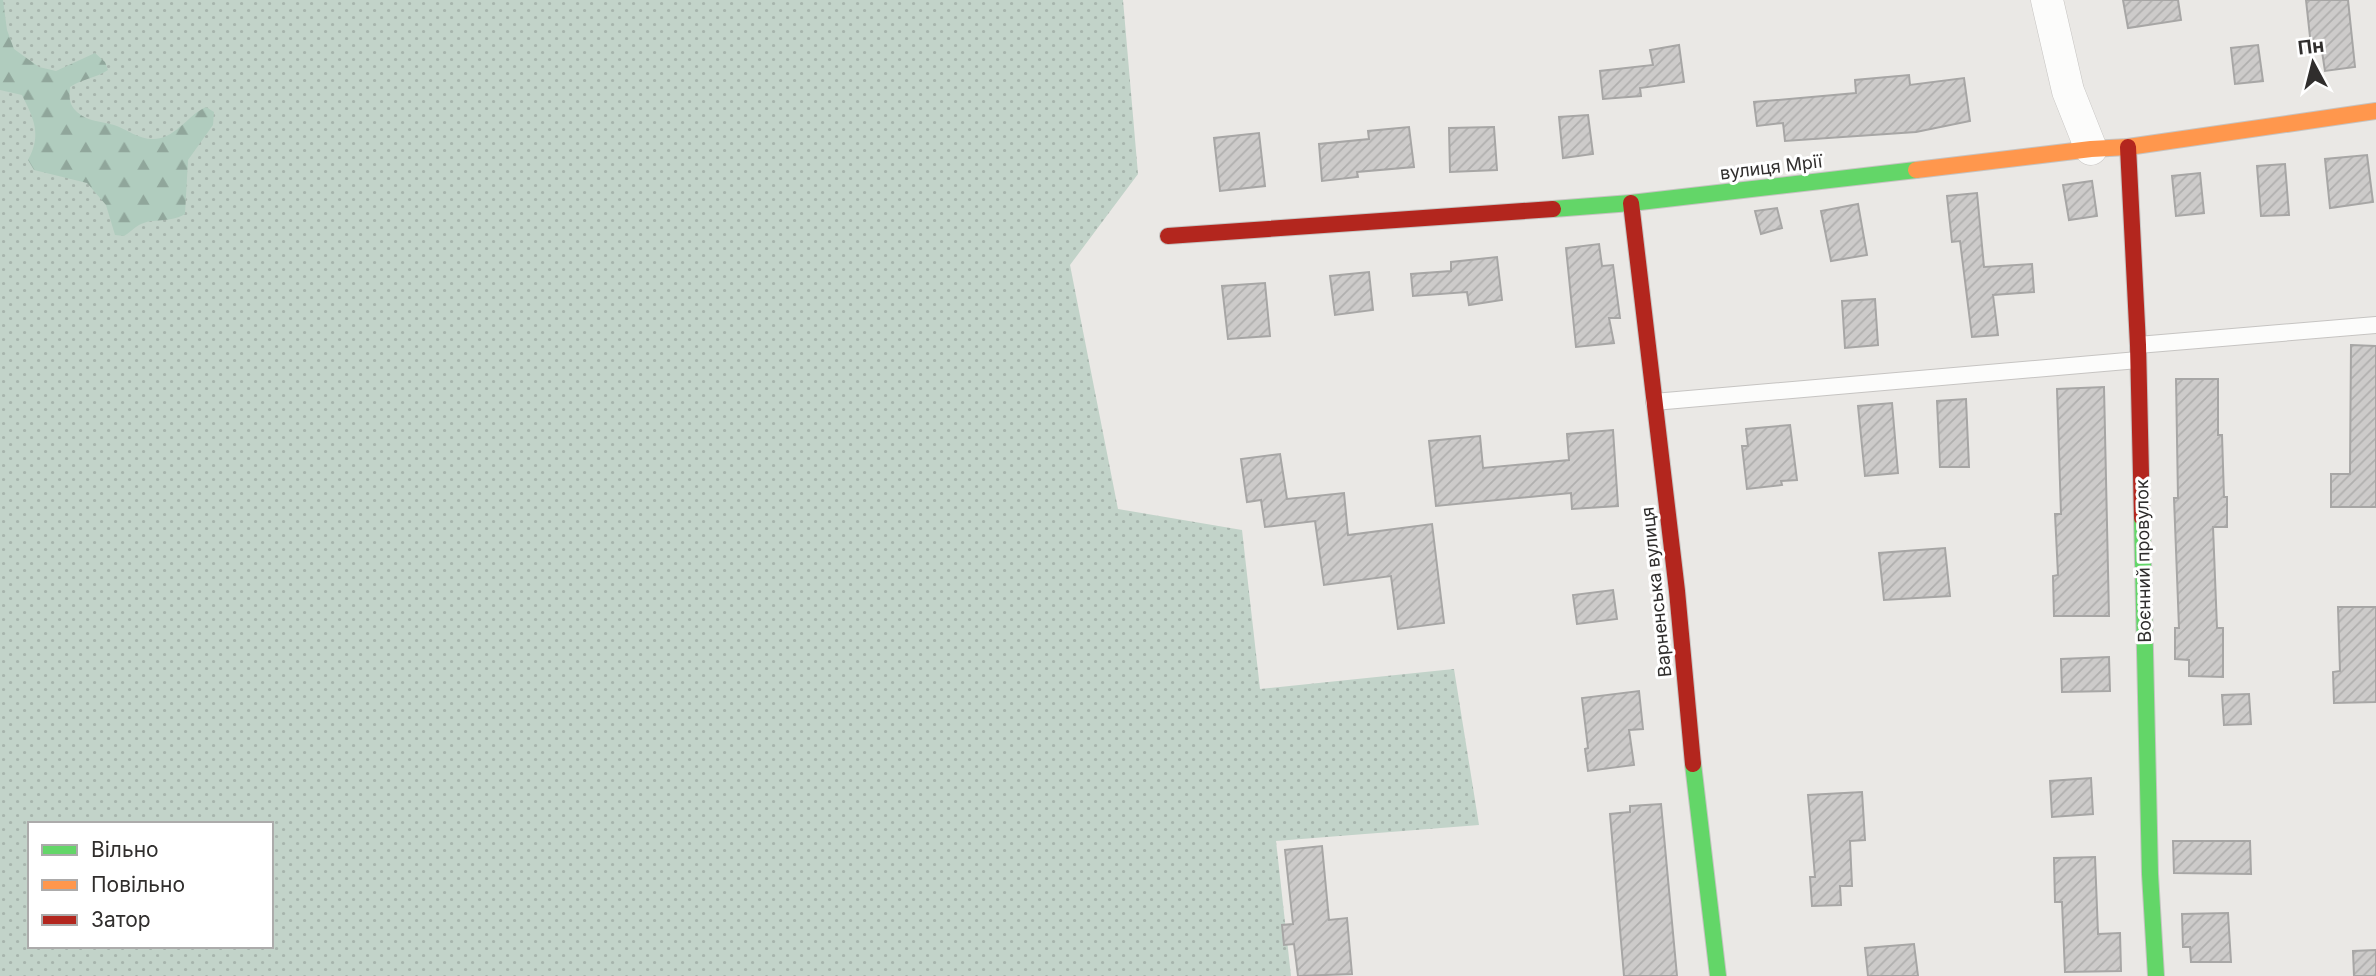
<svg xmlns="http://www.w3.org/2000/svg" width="2376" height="976" viewBox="0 0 2376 976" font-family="Inter,sans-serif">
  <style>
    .grass { fill: url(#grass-dots); fill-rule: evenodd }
    .forest { fill: url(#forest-firs) }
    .building { fill: url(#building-hatch); stroke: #a7a6a5; stroke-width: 2 }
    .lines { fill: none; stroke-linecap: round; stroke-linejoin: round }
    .lane-casing { stroke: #c6c4c2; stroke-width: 18 }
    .street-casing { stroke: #c6c4c2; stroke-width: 33 }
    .fast-casing { stroke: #c6c4c2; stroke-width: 18 }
    .slow-casing { stroke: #c6c4c2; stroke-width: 18 }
    .jam-casing { stroke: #c6c4c2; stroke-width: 18 }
    .lane { stroke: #fcfcfb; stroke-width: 16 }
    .street { stroke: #fcfcfb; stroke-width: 32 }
    .fast { stroke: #63d668; stroke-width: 16 }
    .slow { stroke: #ff974d; stroke-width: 16 }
    .jam { stroke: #b3261e; stroke-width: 16 }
    .labels { text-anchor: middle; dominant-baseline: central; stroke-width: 6; stroke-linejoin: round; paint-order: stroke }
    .street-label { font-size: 18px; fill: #302e2d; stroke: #fff }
  </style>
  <defs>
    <pattern id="grass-dots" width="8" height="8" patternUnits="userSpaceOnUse" patternTransform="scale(1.75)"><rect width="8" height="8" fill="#c2d3c9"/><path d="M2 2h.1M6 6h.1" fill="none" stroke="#a7b5ad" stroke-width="1.8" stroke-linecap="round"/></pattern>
    <pattern id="forest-firs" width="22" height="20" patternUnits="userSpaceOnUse" patternTransform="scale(1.75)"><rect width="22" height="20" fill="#b0ccbe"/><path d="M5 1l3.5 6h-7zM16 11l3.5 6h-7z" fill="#90a69b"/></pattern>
    <pattern id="building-hatch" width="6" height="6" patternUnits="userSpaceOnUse" patternTransform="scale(1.75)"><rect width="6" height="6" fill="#cdcbca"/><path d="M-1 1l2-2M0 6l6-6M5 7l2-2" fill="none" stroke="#b0afae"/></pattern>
  </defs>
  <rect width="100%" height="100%" fill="#eae8e5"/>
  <path class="grass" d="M0 0H1123L1138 174 1070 265 1118 509 1242 530 1260 689 1454 669 1479 825 1276 841 1291 976H0ZM30 824H271V946H30Z"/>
  <path class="forest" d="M0 0H3L7 30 14 49 39 67 56 71 95 53 105 62 108 70C96 78 82 79 70 87 69 97 69 105 77 112 88 122 101 121 114 125 129 130 143 143 161 138 179 133 190 114 206 107L214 112 213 125 188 160 185 214C168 224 154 217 139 225 134 228 129 233 124 236L115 235 106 205 87 183 34 170 28 160C42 135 34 119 22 95L0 90Z"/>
  <g class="building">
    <path d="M2123 0H2178L2181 20 2128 28Z"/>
    <path d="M2306 0H2348L2355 67 2325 71 2321 45 2311 46Z"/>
    <path d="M1679 45 1684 82 1640 88 1641 96 1603 99 1600 71 1653 65 1650 50Z"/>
    <path d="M2258 45 2263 81 2235 84 2231 48Z"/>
    <path d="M1909 75 1910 85 1964 78 1970 121 1916 132 1785 141 1783 123 1757 126 1754 102 1856 93 1855 80Z"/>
    <path d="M1588 115 1593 154 1563 158 1559 117Z"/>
    <path d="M1409 127 1414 167 1357 172 1358 177 1322 181 1319 144 1369 139 1368 131Z"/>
    <path d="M1494 127 1497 170 1450 172 1449 128Z"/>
    <path d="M1259 133 1265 186 1220 191 1214 138Z"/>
    <path d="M2367 155 2373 202 2330 208 2325 159Z"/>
    <path d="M2285 164 2289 215 2261 216 2257 166Z"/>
    <path d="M2200 173 2204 213 2176 216 2172 176Z"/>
    <path d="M2092 181 2097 216 2069 220 2063 185Z"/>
    <path d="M1977 193 1984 267 2032 264 2034 292 1993 295 1998 335 1972 337 1960 241 1952 242 1947 196Z"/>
    <path d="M1858 204 1867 255 1831 261 1821 211Z"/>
    <path d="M1777 208 1782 228 1761 234 1755 211Z"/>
    <path d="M1599 244 1602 266 1613 265 1620 318H1609L1614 343 1576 347 1566 248Z"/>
    <path d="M1497 257 1502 300 1469 305 1467 292 1413 296 1411 274 1451 271V262Z"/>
    <path d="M1369 272 1373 310 1335 315 1330 276Z"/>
    <path d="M1265 283 1270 336 1228 339 1222 286Z"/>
    <path d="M1875 299 1878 345 1845 348 1842 301Z"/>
    <path d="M2351 345 2376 346V507H2331V474H2350Z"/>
    <path d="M2176 379H2218V435H2222L2224 497H2227V527H2213L2217 628H2223V677L2189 676V660L2175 659V628H2179L2174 498H2178Z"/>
    <path d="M2104 387 2109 616H2054L2053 576 2058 575 2055 514H2061L2057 389Z"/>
    <path d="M1966 399 1969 467H1940L1937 401Z"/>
    <path d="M1892 403 1898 473 1865 476 1858 406Z"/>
    <path d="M1790 425 1797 480 1781 481 1782 485 1747 489 1742 446H1748L1746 429Z"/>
    <path d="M1613 430 1618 506 1572 509 1571 493 1436 506 1429 441 1480 436 1483 468 1569 460 1567 434Z"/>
    <path d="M1280 454 1287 499 1344 493 1348 535 1432 524 1444 623 1398 629 1391 576 1324 585 1315 521 1265 527 1261 500 1247 502 1241 459Z"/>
    <path d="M1945 548 1950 596 1884 600 1879 553Z"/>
    <path d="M1613 590 1617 619 1577 624 1573 595Z"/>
    <path d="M2338 607H2376V702L2334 703 2333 672 2340 671Z"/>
    <path d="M2109 657 2110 691 2062 692 2061 659Z"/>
    <path d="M1639 691 1643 729 1629 730 1634 765 1588 771 1585 749 1588 748 1582 698Z"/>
    <path d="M2249 694 2251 724 2224 725 2222 695Z"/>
    <path d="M2091 778 2093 814 2052 817 2050 781Z"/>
    <path d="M1862 792 1865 840 1850 841 1852 886H1840L1841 905 1812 906 1810 877H1815L1808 795Z"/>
    <path d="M1661 804 1677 976H1624L1610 814 1630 812V806Z"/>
    <path d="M2173 841H2250L2251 874 2174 873Z"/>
    <path d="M1322 846 1329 920 1347 918 1352 974 1298 976 1294 944 1284 945 1282 925 1293 924 1285 850Z"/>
    <path d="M2095 857 2098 934 2120 933 2121 971 2065 972 2062 902H2055L2054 858Z"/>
    <path d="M2228 913 2231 962H2191L2190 947H2183L2182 914Z"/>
    <path d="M1914 944 1918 976H1868L1865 948Z"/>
    <path d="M2376 950V976H2354L2353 951Z"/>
  </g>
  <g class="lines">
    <g class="lane-casing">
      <g id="lane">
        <path d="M2138 345 2376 325"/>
        <path d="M1654 402 2138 360"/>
      </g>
    </g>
    <g class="street-casing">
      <path id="street" d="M2047 0 2068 91 2091 149"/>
    </g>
    <g class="fast-casing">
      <g id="fast">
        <path d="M1553 209 1631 203 1916 170"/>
        <path d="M2142 518 2150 874 2156 976"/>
        <path d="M1693 764 1718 976"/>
      </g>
    </g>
    <g class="slow-casing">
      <path id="slow" d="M1916 170 2091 149 2128 147 2376 111"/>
    </g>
    <g class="jam-casing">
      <g id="jam">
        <path d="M2128 147 2138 345 2142 518"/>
        <path d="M1631 203 1677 591 1693 764"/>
        <path d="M1168 236 1553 209"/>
      </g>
    </g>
    <use href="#lane" class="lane"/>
    <use href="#street" class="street"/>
    <use href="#fast" class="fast"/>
    <use href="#slow" class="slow"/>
    <use href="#jam" class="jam"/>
  </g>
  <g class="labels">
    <g class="street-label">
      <text transform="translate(1771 167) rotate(-7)">вулиця Мрії</text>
      <text transform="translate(2143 561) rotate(-91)">Воєнний провулок</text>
      <text transform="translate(1656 592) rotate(-96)">Варненська вулиця</text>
    </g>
  </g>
  <rect x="28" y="822" width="245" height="126" fill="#ffffff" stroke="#acabab" stroke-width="2"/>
  <rect x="42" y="845" width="35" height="10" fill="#63d668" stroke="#acabab" stroke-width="2"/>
  <text x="91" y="857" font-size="21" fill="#302e2d">Вільно</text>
  <rect x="42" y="880" width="35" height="10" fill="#ff974d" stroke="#acabab" stroke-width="2"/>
  <text x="91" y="892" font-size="21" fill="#302e2d">Повільно</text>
  <rect x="42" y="915" width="35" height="10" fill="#b3261e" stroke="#acabab" stroke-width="2"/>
  <text x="91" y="927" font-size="21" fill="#302e2d">Затор</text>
  <g transform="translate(2313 63) rotate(353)" stroke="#ffffff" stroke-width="5" paint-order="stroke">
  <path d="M0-5L12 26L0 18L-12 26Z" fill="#302e2d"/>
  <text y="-10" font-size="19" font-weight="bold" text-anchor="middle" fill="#302e2d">Пн</text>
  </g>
</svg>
